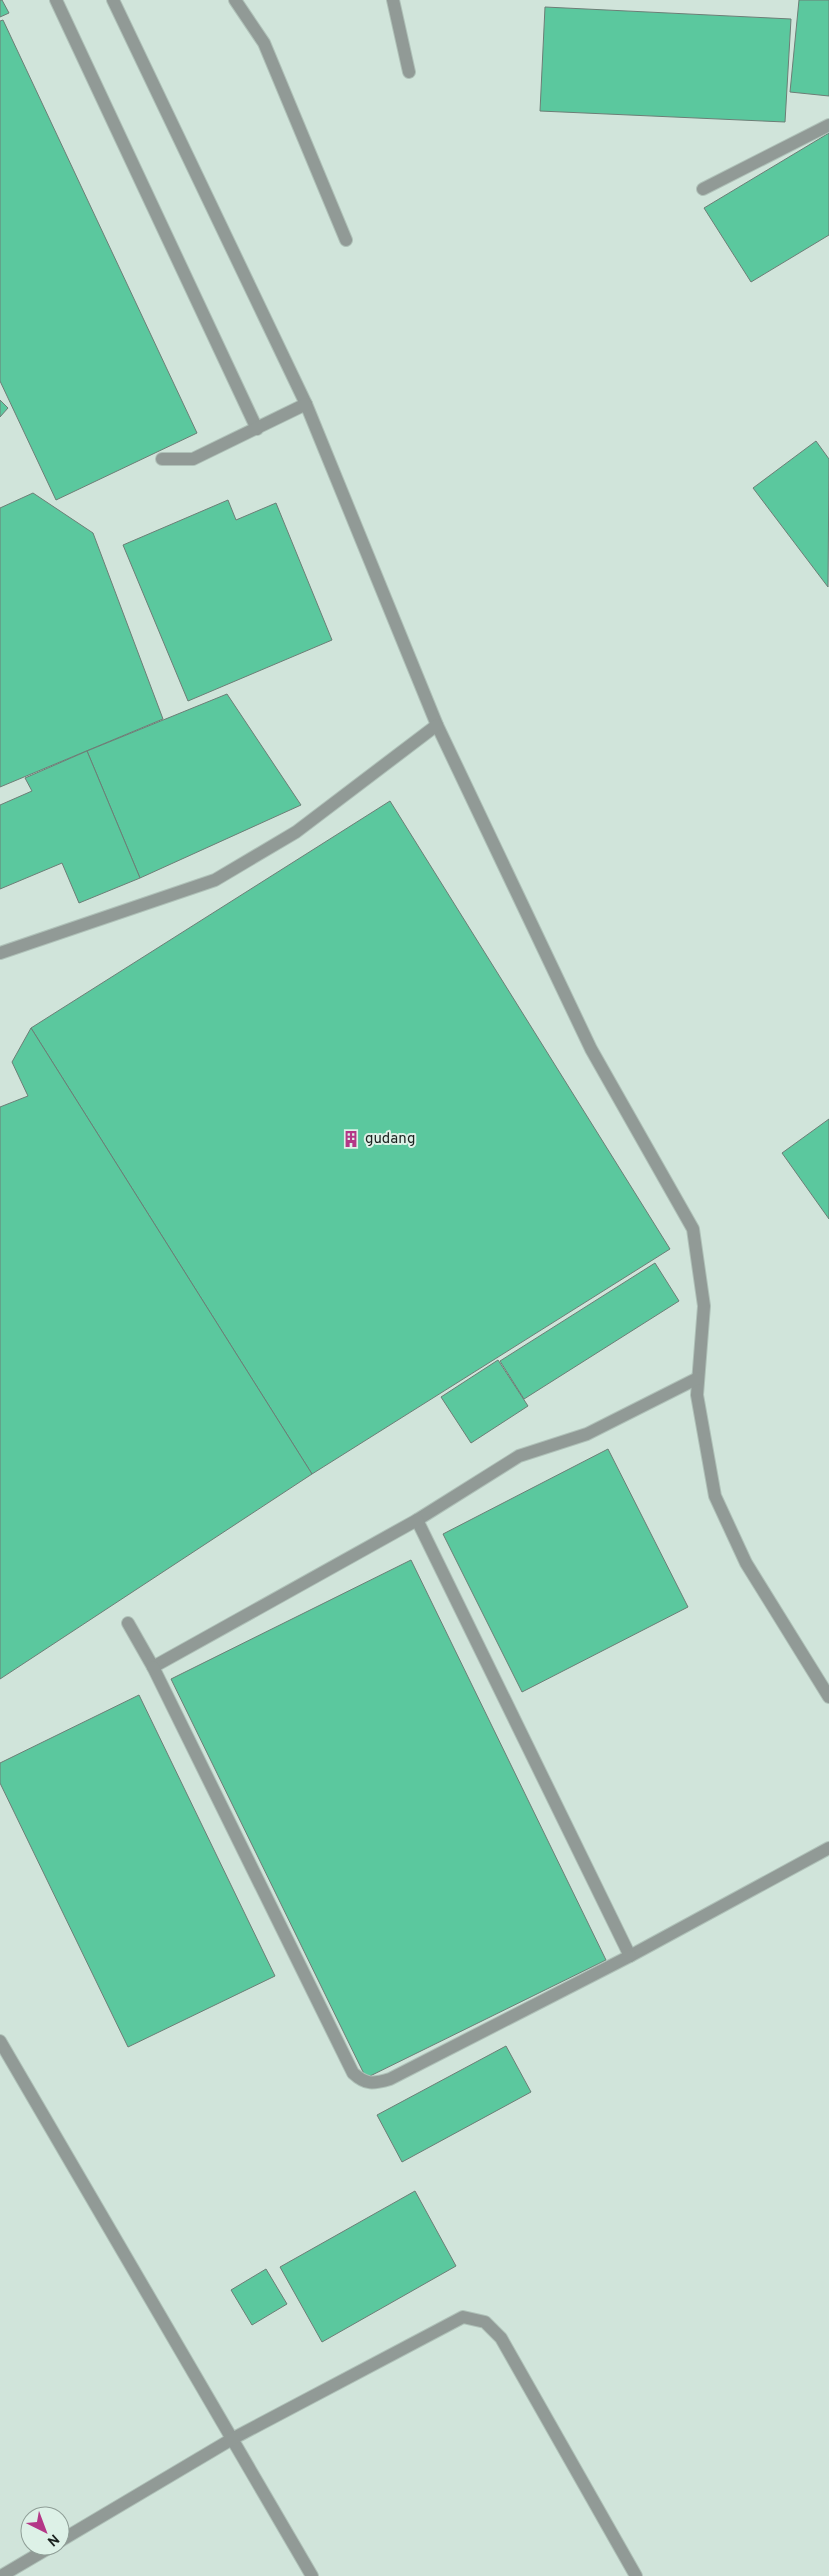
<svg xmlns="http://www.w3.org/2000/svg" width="829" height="2576" viewBox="0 0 829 2576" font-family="Overpass,sans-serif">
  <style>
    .building { fill: #5bc89e; stroke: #6c7e76 }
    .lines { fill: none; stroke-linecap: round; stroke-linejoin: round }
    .minor-casing { stroke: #afc1b8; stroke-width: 14 }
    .minor { stroke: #919a96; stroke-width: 12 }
    .labels { text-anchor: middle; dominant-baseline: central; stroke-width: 4; stroke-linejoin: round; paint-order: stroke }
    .poi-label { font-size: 15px; fill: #1b221f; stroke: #ddf1e7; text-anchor: start }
  </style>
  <rect width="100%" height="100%" fill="#d0e4da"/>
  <g class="building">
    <path d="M0 0H2L9 13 0 17Z"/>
    <path d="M799 0H829V96L790 92Z"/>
    <path d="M545 7 791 19 785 122 540 111Z"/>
    <path d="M3 20 197 433 56 500 0 381V21Z"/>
    <path d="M829 133V235L751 282 704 208Z"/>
    <path d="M0 400 8 408 0 417Z"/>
    <path d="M816 441 829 459 828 587 753 488Z"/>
    <path d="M33 493 93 533 163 719 0 787V508Z"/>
    <path d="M228 500 236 520 276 503 332 640 188 701 123 545Z"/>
    <path d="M227 694 301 805 140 878 87 751Z"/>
    <path d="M87 751 140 878 79 903 62 863 0 889V805L32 791 25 778Z"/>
    <path d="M390 801 670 1249 312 1474 31 1028Z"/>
    <path d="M31 1028 312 1474 0 1679V1107L28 1096 12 1062Z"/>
    <path d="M829 1119V1219L782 1153Z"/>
    <path d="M655 1263 679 1301 524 1399 500 1361Z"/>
    <path d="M498 1360 528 1406 471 1443 441 1397Z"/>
    <path d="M608 1449 688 1607 522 1692 443 1534Z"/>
    <path d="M411 1560 606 1960 366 2078 171 1679Z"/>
    <path d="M139 1695 275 1976 128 2047 0 1783V1763Z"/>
    <path d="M506 2046 531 2092 402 2162 377 2115Z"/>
    <path d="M415 2191 456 2266 322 2342 280 2267Z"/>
    <path d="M266 2269 287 2304 252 2325 231 2290Z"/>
  </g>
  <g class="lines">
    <g class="minor-casing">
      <g id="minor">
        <path d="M56 0 257 429"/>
        <path d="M113 0 306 404 437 725 591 1049 693 1229 704 1306 697 1395 715 1496 746 1563 829 1697"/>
        <path d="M235 0 264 43 346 240"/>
        <path d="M393 0 409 72"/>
        <path d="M703 189 829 125"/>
        <path d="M162 459H193L306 404"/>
        <path d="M0 953 215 880 296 832 437 725"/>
        <path d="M417 1520 519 1456 587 1434 698 1378"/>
        <path d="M128 1623 153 1667 417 1520 630 1956 829 1848"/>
        <path d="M153 1667 353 2073C366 2085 373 2084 390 2079L630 1956"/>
        <path d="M0 2041 312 2576"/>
        <path d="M60 2541 232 2439 463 2317 485 2322 501 2338 636 2576"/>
        <path d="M1 2576 52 2546"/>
      </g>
    </g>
    <use href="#minor" class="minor"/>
  </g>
  <defs>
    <g id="building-bare" transform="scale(1.35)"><path d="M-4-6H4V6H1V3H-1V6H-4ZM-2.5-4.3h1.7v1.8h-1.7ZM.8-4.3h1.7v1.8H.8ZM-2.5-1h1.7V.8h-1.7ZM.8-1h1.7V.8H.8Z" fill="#b43787" stroke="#ddf1e7" stroke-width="2.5" paint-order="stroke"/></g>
  </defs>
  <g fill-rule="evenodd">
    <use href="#building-bare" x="351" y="1139"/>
  </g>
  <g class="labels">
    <g class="poi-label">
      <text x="365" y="1139">gudang</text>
    </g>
  </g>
  <g transform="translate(45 2531) rotate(138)"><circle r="24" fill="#ddf1e7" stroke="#8f9e97"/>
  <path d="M0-4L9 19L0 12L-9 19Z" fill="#b43787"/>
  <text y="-8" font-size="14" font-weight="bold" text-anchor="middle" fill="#1b221f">N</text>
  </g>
</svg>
